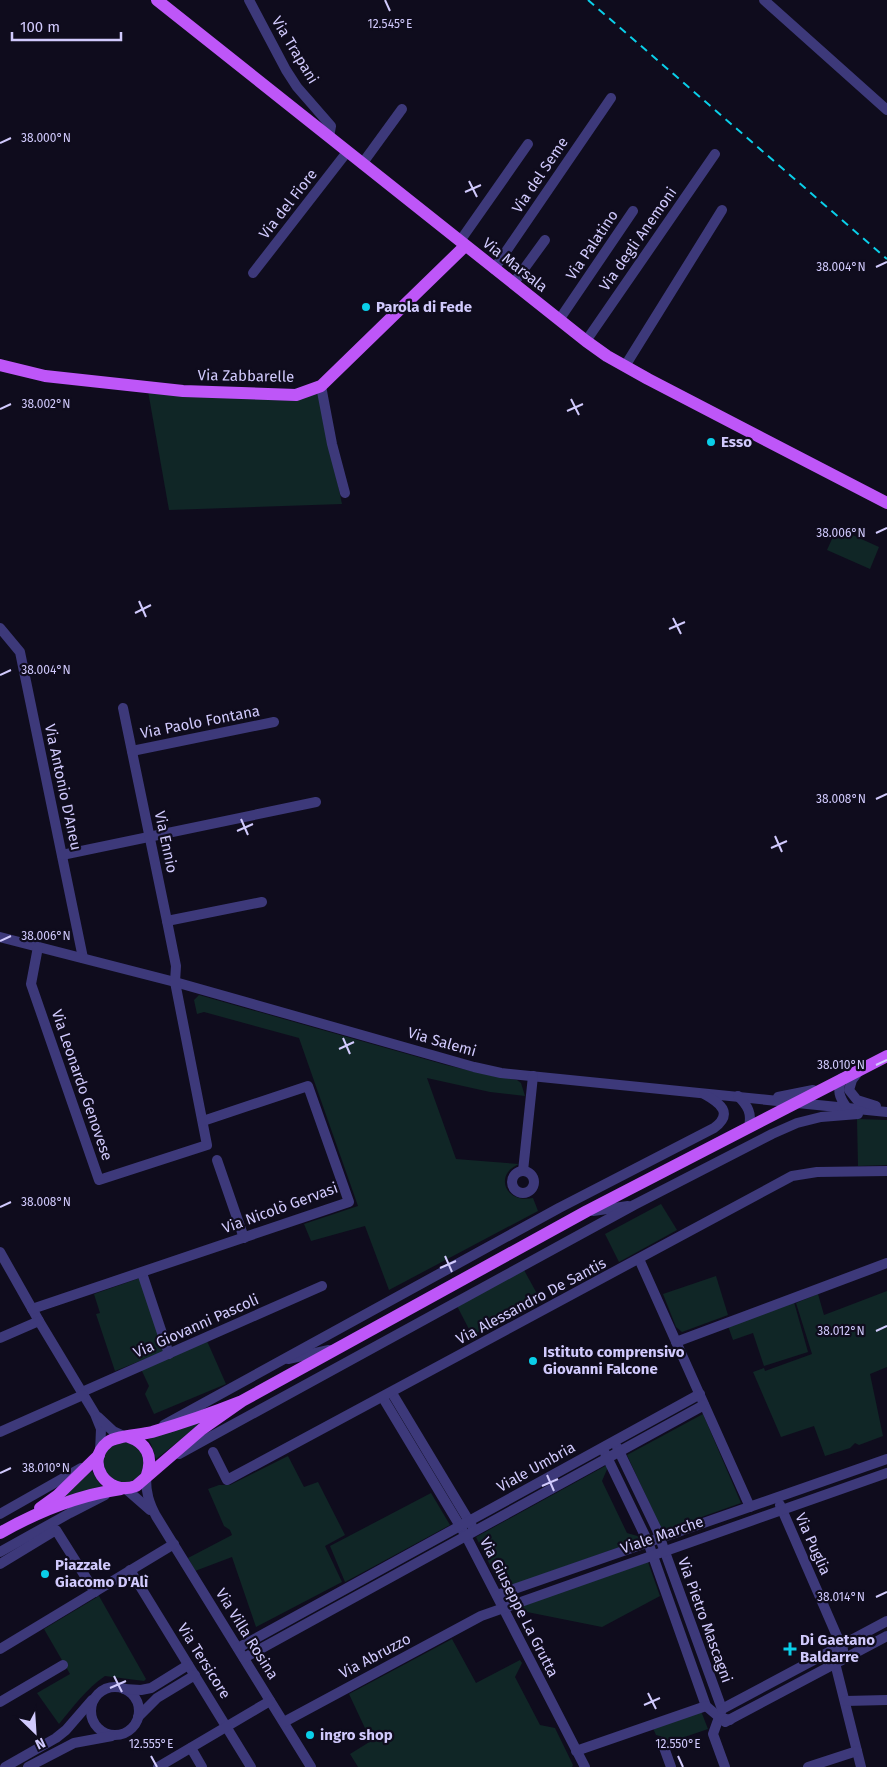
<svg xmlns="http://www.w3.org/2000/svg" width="887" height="1767" viewBox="0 0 887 1767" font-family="'Fira Sans',sans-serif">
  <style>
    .green { fill: #102626 }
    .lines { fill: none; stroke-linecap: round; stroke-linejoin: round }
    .minor { stroke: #3d397a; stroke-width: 10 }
    .major { stroke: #be56f8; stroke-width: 12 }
    .rail { stroke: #0acfe9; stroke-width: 2; stroke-dasharray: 8 6; stroke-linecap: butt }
    .ticks { fill: none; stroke: #d1cafd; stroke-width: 2 }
    .poi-dot { fill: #0acfe9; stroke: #0f0c1d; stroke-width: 2 }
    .labels { text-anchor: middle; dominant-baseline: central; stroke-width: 4.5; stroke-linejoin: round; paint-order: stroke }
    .street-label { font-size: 15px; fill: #d1cafd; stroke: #0f0c1d }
    .poi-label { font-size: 15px; font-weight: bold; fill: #d1cafd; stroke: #0f0c1d; text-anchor: start }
    .ticks-label { font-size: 12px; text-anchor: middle; fill: #d1cafd; stroke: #0f0c1d; stroke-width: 4.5; stroke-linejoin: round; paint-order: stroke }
  </style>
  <rect width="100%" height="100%" fill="#0f0c1d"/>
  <g class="green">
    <path d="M148 391 319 393 342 504 169 510Z"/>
    <path d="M837 528 879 547 870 569 827 550Z"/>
    <path d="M199 995 446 1065 493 1076 517 1080 521 1083 525 1096 490 1092 427 1078 456 1159 519 1164C493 1175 506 1204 533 1198L538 1211 389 1290 365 1226 311 1241 304 1224 358 1206 299 1038 204 1012 197 1014 194 1000Z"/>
    <path d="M857 1119 887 1120V1165L858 1166Z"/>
    <path d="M661 1204 677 1230 619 1262 605 1234Z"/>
    <path d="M524 1270 541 1301 472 1335 457 1306Z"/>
    <path d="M716 1276 728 1315 682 1332 676 1327 663 1294Z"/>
    <path d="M140 1278 165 1351 115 1371 96 1314 100 1313 94 1294Z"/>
    <path d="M887 1291V1367L870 1374 883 1436 859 1445 855 1443 850 1448 825 1456 814 1426 781 1437 753 1372 764 1368 765 1371 812 1354 796 1303 818 1294 824 1315Z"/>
    <path d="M794 1302 808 1352 764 1366 753 1333 733 1340 728 1326Z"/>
    <path d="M207 1341 226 1384 154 1414 145 1394 149 1386 141 1369Z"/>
    <path d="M703 1414 741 1503 662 1531 627 1455Z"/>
    <path d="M207 1419 156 1459 151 1444 148 1439Z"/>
    <path d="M130 1441 143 1451 146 1467 137 1481 121 1485 102 1471 103 1454 107 1447Z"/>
    <path d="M288 1456 304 1487 318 1482 345 1535 325 1546 342 1582 256 1627 232 1557 195 1571 188 1558 232 1535 230 1530 224 1526 208 1489 219 1485H230Z"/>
    <path d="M607 1465 608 1467 602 1481 627 1533 641 1537 642 1539 502 1589 476 1537Z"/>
    <path d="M92 1471 100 1484 105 1488 58 1502 86 1473Z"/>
    <path d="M431 1493 450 1525 345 1582 330 1546Z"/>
    <path d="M648 1562 660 1596 602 1627 512 1609Z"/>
    <path d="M99 1596 146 1679 144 1681 105 1676C86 1689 73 1707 59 1724L37 1693 70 1674 44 1629Z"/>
    <path d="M452 1639 476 1683 520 1660 522 1663 515 1677 540 1725 555 1728 573 1765 572 1767H358L350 1754 371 1741 349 1694Z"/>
    <path d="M701 1711 708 1729 667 1743 663 1737 656 1735 653 1728Z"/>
  </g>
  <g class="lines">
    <g class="minor">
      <path d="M249 0 286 70 297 87 331 126 329 137"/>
      <path d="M764 0 887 110"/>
      <path d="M362 164 402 109"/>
      <path d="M460 241 528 144"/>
      <path d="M494 269 611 98"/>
      <path d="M253 273 347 152"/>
      <path d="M513 284 545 240"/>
      <path d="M559 320 633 211"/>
      <path d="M586 341 715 154"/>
      <path d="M625 366 722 210"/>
      <path d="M321 386 332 444 345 493"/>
      <path d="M0 628 20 652 83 958"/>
      <path d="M132 751 274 722"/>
      <path d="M62 855 316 802"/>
      <path d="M167 921 262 902"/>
      <path d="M0 937 175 982 474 1067 501 1073 887 1112"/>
      <path d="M38 947 31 984 99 1180 207 1145 175 982 176 966 167 921 123 708"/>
      <path d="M859 1071 852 1080 849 1090 857 1100 876 1106"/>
      <path d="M842 1078C837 1091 839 1097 847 1108"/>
      <path d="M738 1096C748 1106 752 1113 749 1127"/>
      <path d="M778 1097 813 1090"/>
      <path d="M217 1160 244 1238"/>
      <circle cx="523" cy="1182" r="11"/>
      <path d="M523 1171 533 1076"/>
      <path d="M593 1211 628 1206"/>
      <path d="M0 1252 39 1321 95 1414 101 1429 100 1452"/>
      <path d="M639 1259 750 1507"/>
      <path d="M142 1273 169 1354"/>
      <path d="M32 1309 349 1202 308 1086 203 1121"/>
      <path d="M0 1338 39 1321"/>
      <path d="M676 1342 887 1263"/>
      <path d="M288 1359 329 1350"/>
      <path d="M82 1392 322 1286"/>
      <path d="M392 1393 472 1526"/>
      <path d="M383 1398 466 1536 585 1767"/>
      <path d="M98 1417 113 1431 126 1437"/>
      <path d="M164 1425 559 1208 714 1128C734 1113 720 1103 704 1094"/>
      <path d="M0 1432 83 1395"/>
      <path d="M617 1447 657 1530 722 1709 713 1734 725 1767"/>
      <path d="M213 1452 227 1480 792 1176 817 1172 887 1171"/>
      <path d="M605 1453 648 1542 706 1706 719 1717 730 1720"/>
      <path d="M179 1454 634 1205 772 1134 797 1123 821 1117 858 1114"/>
      <path d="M146 1478C146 1493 149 1503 156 1516L311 1767"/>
      <path d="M126 1489 150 1510"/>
      <path d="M780 1505 843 1650"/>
      <path d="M0 1514 81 1468"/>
      <path d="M0 1552 70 1513 105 1495"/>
      <path d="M0 1564 56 1530 95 1592"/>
      <path d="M130 1570 251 1767"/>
      <path d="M497 1595 887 1459"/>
      <path d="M238 1648 700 1394"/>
      <path d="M0 1649 174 1544"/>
      <path d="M244 1658 704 1405"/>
      <path d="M834 1659 861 1767"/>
      <circle cx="115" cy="1711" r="24"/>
      <path d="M124 1689 141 1690 151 1688 188 1665"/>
      <path d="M845 1701 887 1700"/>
      <path d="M0 1702 63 1665"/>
      <path d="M722 1709 887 1621"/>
      <path d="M138 1717 157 1698 195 1675"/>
      <path d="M284 1722 481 1616 887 1473"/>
      <path d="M725 1722 887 1636"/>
      <path d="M662 1742 671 1767"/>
      <path d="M191 1748 202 1767"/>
      <path d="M576 1751 706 1706"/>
      <path d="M5 1767 56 1738 66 1730 92 1700"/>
      <path d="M28 1767 74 1743 112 1736"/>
      <path d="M158 1767 270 1701"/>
      <path d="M808 1767 857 1751"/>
    </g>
    <g class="major">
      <path d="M157 0 586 341 607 356 648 379 887 503"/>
      <path d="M0 365 45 376 183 391 296 395 321 386 465 246"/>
      <path d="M242 1401C212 1413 183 1423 152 1432 140 1435 116 1436 108 1442 83 1462 107 1497 136 1486L202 1429 242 1401 587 1211 887 1056"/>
      <path d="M129 1437C147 1443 153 1457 147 1475"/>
      <path d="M40 1508 58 1495 99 1455"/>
      <path d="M0 1533C37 1512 79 1495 121 1489"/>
    </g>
    <path class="rail" d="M588 0 887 259"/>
  </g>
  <path class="ticks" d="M385 0 390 11M0 143 11 138M469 181 477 197M465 192 481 185M876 267 887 262M571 399 579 415M0 409 11 404M567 411 583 404M876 533 887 528M139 601 146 617M135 613 151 605M673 618 681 634M669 629 685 622M0 675 11 670M876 799 887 794M241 819 248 835M237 831 253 824M775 836 782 852M771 848 787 841M0 941 11 936M343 1038 350 1054M339 1049 354 1042M876 1065 887 1060M0 1207 11 1202M445 1256 452 1272M440 1268 456 1261M876 1331 887 1326M0 1473 11 1468M547 1475 554 1491M542 1486 558 1479M876 1597 887 1592M114 1676 122 1692M110 1688 126 1681M648 1693 656 1709M644 1705 660 1698M151 1756 157 1767M678 1756 683 1767"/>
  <g class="poi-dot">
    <circle cx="366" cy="307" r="5"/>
    <circle cx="711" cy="442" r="5"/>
    <circle cx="533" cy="1361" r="5"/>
    <circle cx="45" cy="1574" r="5"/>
    <path d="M787.5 1641.5h5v5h5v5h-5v5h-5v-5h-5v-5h5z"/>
    <circle cx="310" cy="1735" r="5"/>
  </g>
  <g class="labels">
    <g class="street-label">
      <text transform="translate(295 50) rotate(59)">Via Trapani</text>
      <text transform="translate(540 175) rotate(-56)">Via del Seme</text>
      <text transform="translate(288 204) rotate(-52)">Via del Fiore</text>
      <text transform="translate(638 239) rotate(-55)">Via degli Anemoni</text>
      <text transform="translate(592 245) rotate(-56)">Via Palatino</text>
      <text transform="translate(515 265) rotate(38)">Via Marsala</text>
      <text transform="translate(246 376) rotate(1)">Via Zabbarelle</text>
      <text transform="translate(200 722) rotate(-11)">Via Paolo Fontana</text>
      <text transform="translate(63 787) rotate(78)">Via Antonio D'Aneu</text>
      <text transform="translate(166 842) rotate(78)">Via Ennio</text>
      <text transform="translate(442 1042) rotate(16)">Via Salemi</text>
      <text transform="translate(82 1085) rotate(71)">Via Leonardo Genovese</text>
      <text transform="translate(280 1208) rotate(-20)">Via Nicolò Gervasi</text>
      <text transform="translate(531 1301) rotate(-28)">Via Alessandro De Santis</text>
      <text transform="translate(196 1326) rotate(-24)">Via Giovanni Pascoli</text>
      <text transform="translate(536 1467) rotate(-29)">Viale Umbria</text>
      <text transform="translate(662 1535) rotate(-19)">Viale Marche</text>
      <text transform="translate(813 1544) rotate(66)">Via Puglia</text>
      <text transform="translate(519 1607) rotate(63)">Via Giuseppe La Grutta</text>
      <text transform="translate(705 1620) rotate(70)">Via Pietro Mascagni</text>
      <text transform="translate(247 1634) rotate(58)">Via Villa Rosina</text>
      <text transform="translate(375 1656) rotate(-28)">Via Abruzzo</text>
      <text transform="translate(204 1661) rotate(58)">Via Tersicore</text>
    </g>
    <g class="poi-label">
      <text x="376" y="307">Parola di Fede</text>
      <text x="721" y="442">Esso</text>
      <text x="543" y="1352">Istituto comprensivo<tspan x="543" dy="17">Giovanni Falcone</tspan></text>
      <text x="55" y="1565">Piazzale<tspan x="55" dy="17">Giacomo D'Alì</tspan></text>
      <text x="800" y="1640">Di Gaetano<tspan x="800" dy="17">Baldarre</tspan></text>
      <text x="320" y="1735">ingro shop</text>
    </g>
  </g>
  <g class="ticks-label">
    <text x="390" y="28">12.545°E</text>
    <text x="46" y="142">38.000°N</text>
    <text x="841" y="271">38.004°N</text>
    <text x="46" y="408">38.002°N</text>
    <text x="841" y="537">38.006°N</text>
    <text x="46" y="674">38.004°N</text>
    <text x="841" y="803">38.008°N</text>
    <text x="46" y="940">38.006°N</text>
    <text x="841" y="1069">38.010°N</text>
    <text x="46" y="1206">38.008°N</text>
    <text x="841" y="1335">38.012°N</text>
    <text x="46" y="1472">38.010°N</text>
    <text x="841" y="1601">38.014°N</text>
    <text x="151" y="1748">12.555°E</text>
    <text x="678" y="1748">12.550°E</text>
  </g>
  <g transform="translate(35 1732) rotate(155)" stroke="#0f0c1d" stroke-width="4" paint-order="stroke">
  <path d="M0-4L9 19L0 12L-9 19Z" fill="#d1cafd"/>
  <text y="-8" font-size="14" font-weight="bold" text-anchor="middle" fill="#d1cafd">N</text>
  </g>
  <path d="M12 32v8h109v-8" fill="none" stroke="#d1cafd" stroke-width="2.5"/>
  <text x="20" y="32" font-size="15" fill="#d1cafd" stroke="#0f0c1d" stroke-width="4" paint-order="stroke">100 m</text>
</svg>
